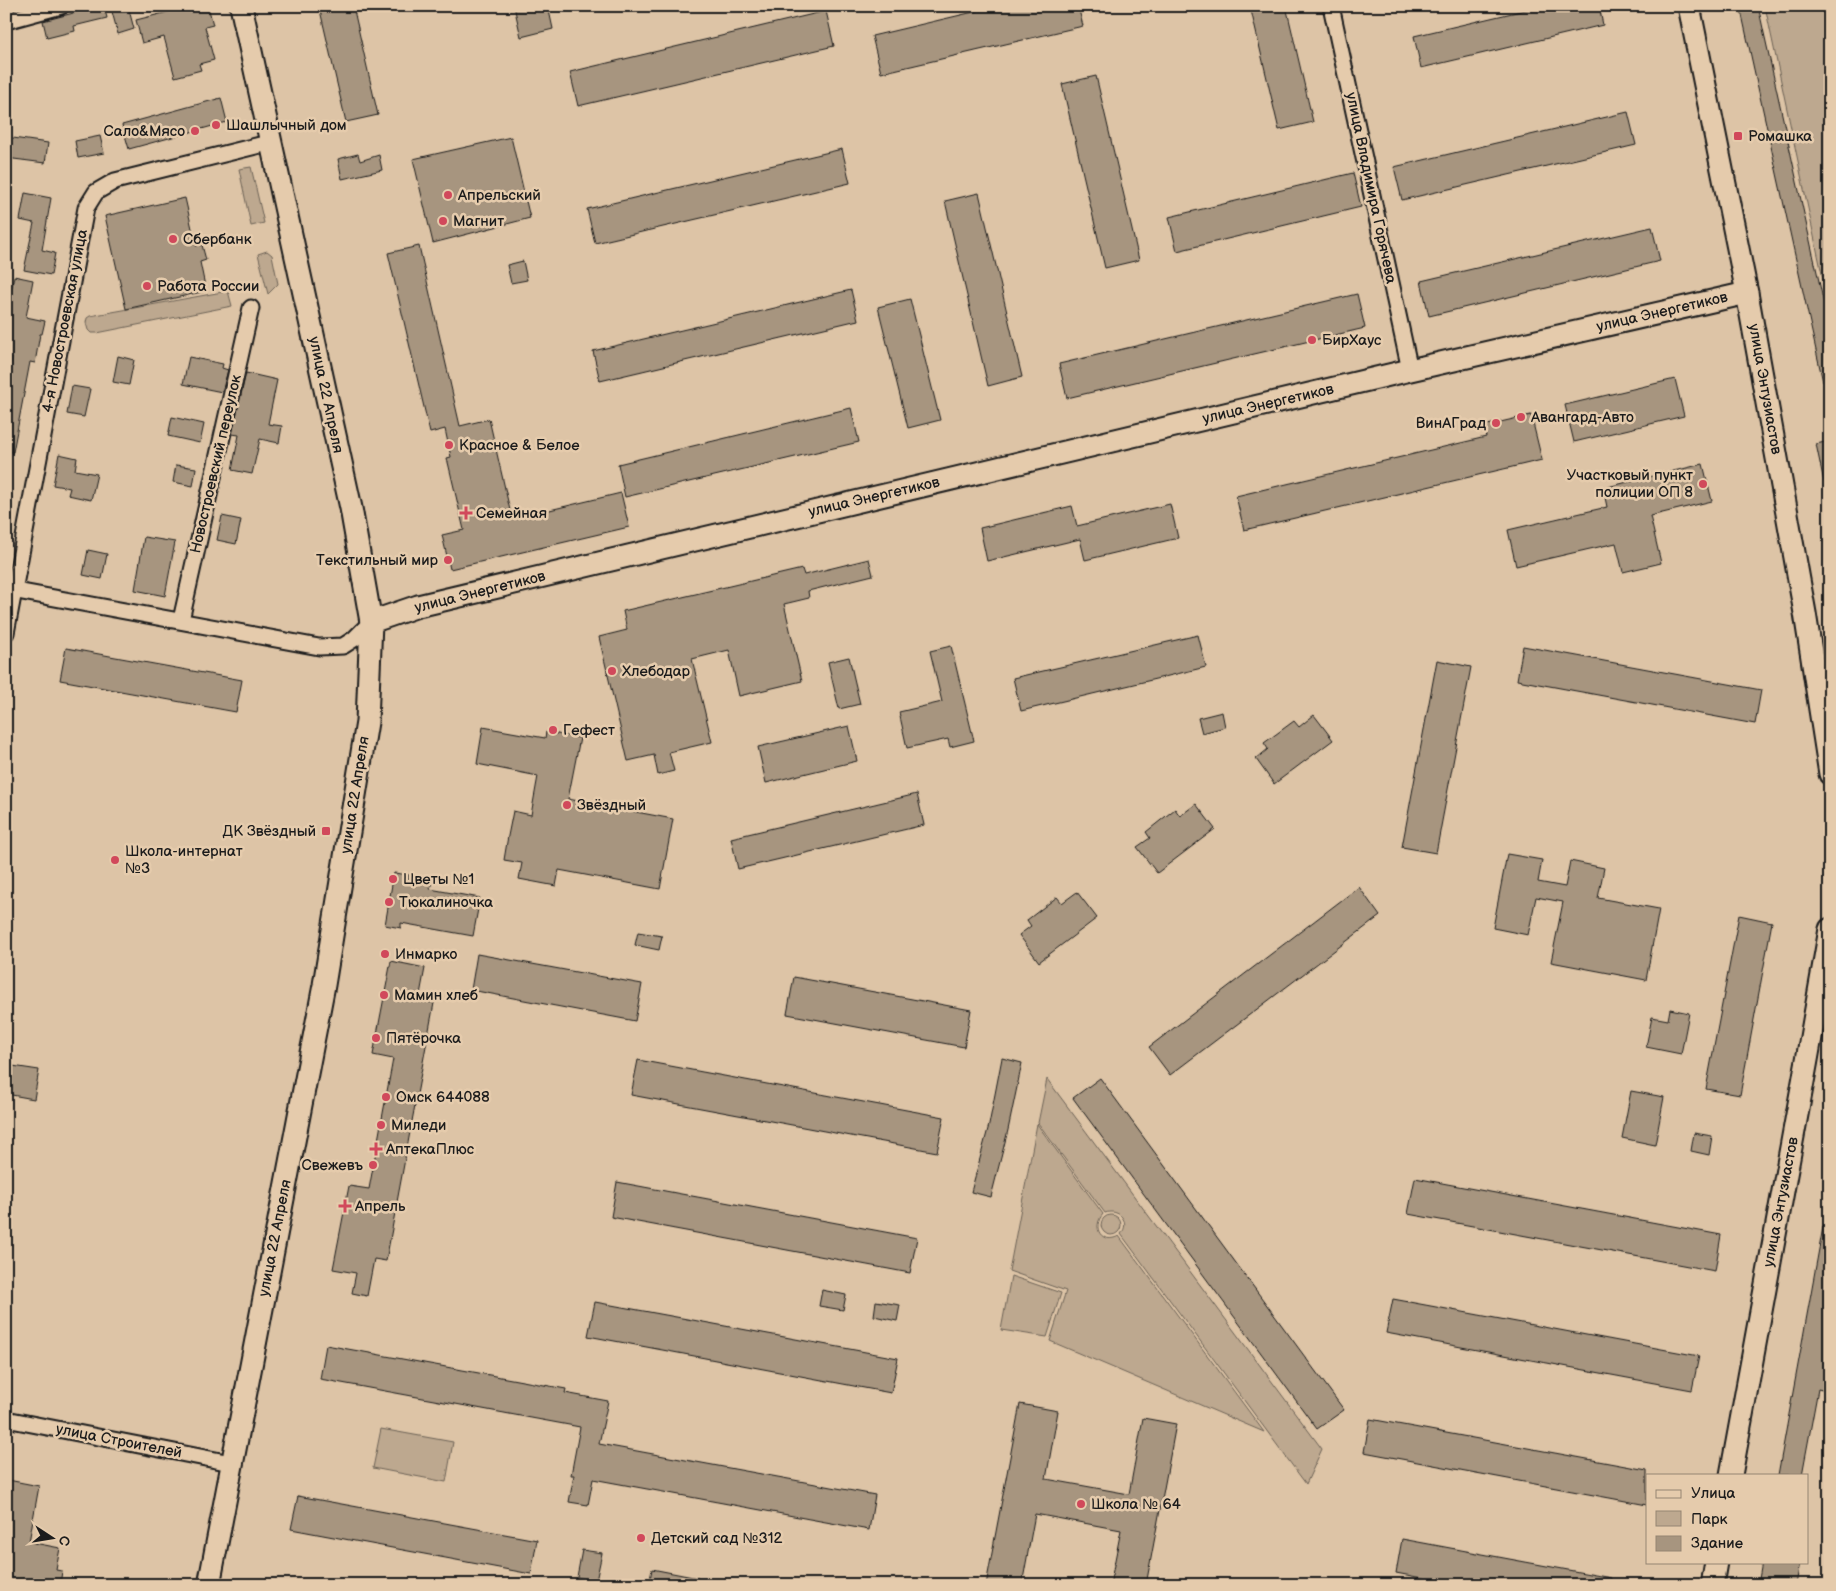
<svg xmlns="http://www.w3.org/2000/svg" width="1836" height="1591" viewBox="0 0 1836 1591" font-family="'Balsamiq Sans',sans-serif">
  <style>
    .green { fill: #bda88f; stroke: #6c6256 }
    .building { fill: #a7957f; stroke: #1c1c1c }
    .lines { fill: none; stroke-linecap: round; stroke-linejoin: round }
    .street-casing { stroke: #1c1c1c; stroke-width: 19 }
    .secondary-casing { stroke: #1c1c1c; stroke-width: 25 }
    .street { stroke: #e5cbac; stroke-width: 15 }
    .secondary { stroke: #e5cbac; stroke-width: 21 }
    .poi-dot { fill: #d1495b; stroke: #e5cbac; stroke-width: 2 }
    .labels { text-anchor: middle; dominant-baseline: central; stroke-width: 5; stroke-linejoin: round; paint-order: stroke }
    .poi-label { font-size: 15px; fill: #1c1c1c; stroke: #e5cbac; text-anchor: start }
    .street-label { font-size: 15px; fill: #1c1c1c; stroke: #e5cbac }
  </style>
  <rect width="100%" height="100%" fill="#ddc4a6"/>
  <filter id="ink" filterUnits="userSpaceOnUse"><feTurbulence type="fractalNoise" baseFrequency=".02" numOctaves="2"/><feDisplacementMap in="SourceGraphic" scale="10" xChannelSelector="R" yChannelSelector="G"/><feConvolveMatrix kernelMatrix="1 2 1 2 8 2 1 2 1" color-interpolation-filters="sRGB"/></filter>
  <g filter="url(#ink)">
    <g class="green">
      <path d="M1765 6H1830V301L1828 302Z"/>
      <path d="M251 167 264 223 251 226 239 169Z"/>
      <path d="M267 251 272 255 278 284 268 294 258 254Z"/>
      <path d="M228 291 232 306 97 333H91L88 330 86 323 87 318 90 316Z"/>
      <path d="M1047 1079 1322 1449 1306 1484 1121 1234C1131 1222 1119 1208 1105 1213L1038 1123Z"/>
      <path d="M1037 1124 1103 1214C1091 1228 1102 1245 1119 1236L1264 1432 1050 1341 1066 1291 1009 1271Z"/>
      <circle cx="1111" cy="1225" r="10"/>
      <path d="M1011 1276 1061 1293 1047 1337 1001 1330Z"/>
      <path d="M381 1429 453 1442 446 1482 373 1468Z"/>
    </g>
    <g class="building">
      <path d="M100 6H104L107 18 74 26 75 31 47 38 43 21Z"/>
      <path d="M119 6H128L134 29 118 34 111 8Z"/>
      <path d="M171 6H187L189 11 208 6 213 25 205 27 214 60 199 64 201 70 175 77 164 37 142 43 136 20 172 11Z"/>
      <path d="M319 6H353L378 115 346 122Z"/>
      <path d="M514 6H548L553 29 521 37Z"/>
      <path d="M999 6H1078L1083 26 881 73 872 36Z"/>
      <path d="M1250 6H1286L1313 122 1279 130Z"/>
      <path d="M1542 6H1599L1603 25 1421 68 1414 36Z"/>
      <path d="M1740 6H1758L1830 331V382H1823Z"/>
      <path d="M826 11 834 46 578 106 570 72Z"/>
      <path d="M1096 76 1139 260 1105 268 1062 84Z"/>
      <path d="M221 98 227 122 129 149 122 125Z"/>
      <path d="M1628 112 1636 145 1402 200 1394 167Z"/>
      <path d="M100 136 104 153 78 158 75 141Z"/>
      <path d="M6 137 48 143 45 163 6 158Z"/>
      <path d="M511 137 530 218 433 243 413 159Z"/>
      <path d="M842 149 850 183 595 243 587 209Z"/>
      <path d="M358 154 360 161 379 155 382 170 342 179 338 159Z"/>
      <path d="M1353 173 1361 207 1177 251 1169 217Z"/>
      <path d="M25 193 51 198 42 250 55 253 51 275 24 270 34 223 20 220Z"/>
      <path d="M979 193 1022 377 988 386 945 201Z"/>
      <path d="M185 198 196 246 202 245 206 260 200 262 206 291 126 309 105 216Z"/>
      <path d="M1652 227 1660 261 1429 316 1421 281Z"/>
      <path d="M419 246 460 426 489 419 512 519 621 493 629 527 450 569 442 535 464 530 447 458 451 457 445 429 430 433 388 253Z"/>
      <path d="M523 261 527 280 511 283 507 265Z"/>
      <path d="M14 276 33 280 26 317 45 321 42 334H40L35 363 30 362 13 452H6V386L12 358 6 357V317Z"/>
      <path d="M851 290 858 320 600 381 593 351Z"/>
      <path d="M1357 294 1365 328 1067 398 1059 364Z"/>
      <path d="M910 299 940 420 908 428 878 307Z"/>
      <path d="M118 356 134 360 129 385 113 382Z"/>
      <path d="M189 357 223 364 222 368 228 370 222 392 183 384Z"/>
      <path d="M246 373 277 380 268 424 282 426 279 443 260 439 252 474 232 470 239 435 232 434Z"/>
      <path d="M1675 379 1684 416 1574 442 1565 405Z"/>
      <path d="M72 386 90 389 84 417 67 414Z"/>
      <path d="M851 408 859 442 625 497 618 464Z"/>
      <path d="M1531 415 1542 460 1244 530 1236 496 1486 437 1483 426Z"/>
      <path d="M172 417 204 424 200 443 168 436Z"/>
      <path d="M1830 441V481L1824 482 1816 444Z"/>
      <path d="M59 454 77 458 75 470 97 474 91 500 68 495 70 488 53 485Z"/>
      <path d="M1703 464 1712 501 1650 516 1661 563 1623 572 1616 543 1516 566 1508 530 1607 507 1603 488Z"/>
      <path d="M176 465 196 468 193 486 173 482Z"/>
      <path d="M1170 504 1178 538 1085 560 1080 539 987 561 980 528 1072 506 1077 526Z"/>
      <path d="M222 516 241 520 236 544 217 540Z"/>
      <path d="M144 537 175 542 165 596 135 590Z"/>
      <path d="M88 550 107 554 102 579 83 575Z"/>
      <path d="M869 559 873 575 808 591 809 598 784 604 802 681 739 696 729 650 692 659 712 742 669 752 674 771 658 775 654 755 628 761 599 637 627 630 623 611 802 569 804 575Z"/>
      <path d="M1198 635 1206 667 1021 711 1013 678Z"/>
      <path d="M951 646 974 741 950 747 948 739 907 748 899 712 942 702 930 651Z"/>
      <path d="M1523 646 1761 690 1755 724 1517 680Z"/>
      <path d="M66 648 242 680 236 712 60 680Z"/>
      <path d="M849 657 860 704 839 709 828 662Z"/>
      <path d="M1437 660 1471 667 1436 853 1402 847Z"/>
      <path d="M1222 712 1225 727 1202 733 1198 718Z"/>
      <path d="M1314 715 1333 740 1274 784 1256 759 1268 749 1264 743 1294 721 1299 727Z"/>
      <path d="M849 726 857 761 766 783 758 747Z"/>
      <path d="M483 727 545 738 546 732 580 738 568 799 673 819 660 889 559 870 556 886 519 879 522 863 504 860 508 836 513 811 531 815 538 776 477 764Z"/>
      <path d="M917 794 924 825 738 869 731 838Z"/>
      <path d="M1196 804 1215 829 1157 873 1137 847 1150 838 1146 832 1175 809 1180 816Z"/>
      <path d="M1507 854 1542 860 1538 882 1565 887 1570 861 1604 868 1598 898 1659 909 1646 980 1551 962 1563 902 1536 897 1528 935 1493 928Z"/>
      <path d="M394 873 409 875 408 878 432 882 430 889 480 898 473 936 401 923V928L385 925Z"/>
      <path d="M1359 887 1380 916 1170 1075 1149 1047Z"/>
      <path d="M1077 892 1097 918 1039 962 1019 935 1031 926 1027 920 1057 897 1062 903Z"/>
      <path d="M1739 915 1772 922 1740 1095 1706 1089Z"/>
      <path d="M638 932 662 936 659 950 635 945Z"/>
      <path d="M477 954 642 984 635 1021 471 990Z"/>
      <path d="M391 961 425 968 419 1000 434 1003 386 1261 374 1259 367 1296 352 1293 356 1273 333 1269 349 1186 369 1189 386 1097 393 1059 373 1055Z"/>
      <path d="M794 977 971 1010 964 1047 787 1014Z"/>
      <path d="M1670 1009 1689 1013 1681 1054 1646 1047 1652 1017 1668 1020Z"/>
      <path d="M1002 1058 1022 1063 1008 1130 991 1197 971 1192 989 1125Z"/>
      <path d="M638 1060 944 1117 937 1152 631 1095Z"/>
      <path d="M6 1065 39 1070 34 1099 6 1094Z"/>
      <path d="M1100 1078 1344 1410 1317 1429 1073 1098Z"/>
      <path d="M1631 1091 1664 1097 1655 1145 1622 1138Z"/>
      <path d="M1694 1133 1712 1136 1709 1155 1691 1151Z"/>
      <path d="M1415 1178 1721 1235 1715 1271 1408 1214Z"/>
      <path d="M617 1182 917 1238 910 1273 611 1217Z"/>
      <path d="M1823 1227 1830 1228V1282L1825 1307H1830V1392L1818 1389 1802 1475H1778Z"/>
      <path d="M822 1290 846 1295 843 1310 819 1306Z"/>
      <path d="M1393 1299 1699 1356 1692 1390 1386 1333Z"/>
      <path d="M876 1301 900 1305 897 1321 874 1316Z"/>
      <path d="M595 1302 898 1358 891 1393 588 1336Z"/>
      <path d="M326 1345 566 1389 565 1393 608 1401 599 1444 875 1495 869 1530 593 1479 588 1505 569 1502 574 1475H571L580 1427 320 1379Z"/>
      <path d="M1020 1404 1058 1411 1046 1479 1129 1494 1143 1418 1176 1424 1146 1585H1110L1121 1530 1035 1514 1022 1585H986Z"/>
      <path d="M1370 1419 1647 1470V1505L1364 1452Z"/>
      <path d="M8 1480 39 1486 29 1542 60 1548 56 1570 62 1571 60 1585H6Z"/>
      <path d="M298 1496 537 1540 531 1574 291 1529Z"/>
      <path d="M1402 1539 1611 1578 1610 1585H1459L1396 1573Z"/>
      <path d="M582 1550 602 1553 596 1581 577 1577Z"/>
      <path d="M1762 1562H1800L1796 1585H1758Z"/>
      <path d="M652 1569 698 1578 697 1585H649Z"/>
    </g>
    <g class="lines">
      <g class="street-casing">
        <g id="street">
          <path d="M1331 6 1410 370"/>
          <path d="M6 21 61 6"/>
          <path d="M6 589 319 647 343 646 354 639 371 622"/>
          <path d="M181 620 251 308"/>
          <path d="M6 633 86 208 96 192 115 181 272 142"/>
          <path d="M6 1419 231 1463"/>
        </g>
      </g>
      <g class="secondary-casing">
        <g id="secondary">
          <path d="M1689 6 1747 293 1805 613 1830 774"/>
          <path d="M371 622 418 606 1410 370 1747 293"/>
          <path d="M1731 1475 1807 1060 1830 929"/>
          <path d="M209 1585 324 985 367 722 371 622 351 508 241 6"/>
          <path d="M1712 1585 1716 1562"/>
        </g>
      </g>
      <use href="#street" class="street"/>
      <use href="#secondary" class="secondary"/>
    </g>
  </g>
  <g class="poi-dot">
    <circle cx="216" cy="125" r="5"/>
    <circle cx="195" cy="131" r="5"/>
    <rect x="1733" y="131" width="10" height="10" rx="2.5"/>
    <circle cx="448" cy="195" r="5"/>
    <circle cx="443" cy="221" r="5"/>
    <circle cx="173" cy="239" r="5"/>
    <circle cx="147" cy="286" r="5"/>
    <circle cx="1312" cy="340" r="5"/>
    <circle cx="1521" cy="417" r="5"/>
    <circle cx="1496" cy="423" r="5"/>
    <circle cx="449" cy="445" r="5"/>
    <circle cx="1703" cy="484" r="5"/>
    <path d="M463.5 505.5h5v5h5v5h-5v5h-5v-5h-5v-5h5z"/>
    <circle cx="448" cy="560" r="5"/>
    <circle cx="612" cy="671" r="5"/>
    <circle cx="553" cy="730" r="5"/>
    <circle cx="567" cy="805" r="5"/>
    <rect x="321" y="826" width="10" height="10" rx="2.5"/>
    <circle cx="115" cy="860" r="5"/>
    <circle cx="393" cy="879" r="5"/>
    <circle cx="389" cy="902" r="5"/>
    <circle cx="385" cy="954" r="5"/>
    <circle cx="384" cy="995" r="5"/>
    <circle cx="376" cy="1038" r="5"/>
    <circle cx="386" cy="1097" r="5"/>
    <circle cx="381" cy="1125" r="5"/>
    <path d="M373.5 1141.5h5v5h5v5h-5v5h-5v-5h-5v-5h5z"/>
    <circle cx="373" cy="1165" r="5"/>
    <path d="M342.5 1198.5h5v5h5v5h-5v5h-5v-5h-5v-5h5z"/>
    <circle cx="1081" cy="1504" r="5"/>
    <circle cx="641" cy="1538" r="5"/>
  </g>
  <g class="labels">
    <g class="poi-label">
      <text x="226" y="125">Шашлычный дом</text>
      <text x="185" y="131" text-anchor="end">Сало&amp;Мясо</text>
      <text x="1748" y="136">Ромашка</text>
      <text x="458" y="195">Апрельский</text>
      <text x="453" y="221">Магнит</text>
      <text x="183" y="239">Сбербанк</text>
      <text x="157" y="286">Работа России</text>
      <text x="1322" y="340">БирХаус</text>
      <text x="1531" y="417">Авангард-Авто</text>
      <text x="1486" y="423" text-anchor="end">ВинАГрад</text>
      <text x="459" y="445">Красное &amp; Белое</text>
      <text x="1693" y="475" text-anchor="end">Участковый пункт<tspan x="1693" dy="17">полиции ОП 8</tspan></text>
      <text x="476" y="513">Семейная</text>
      <text x="438" y="560" text-anchor="end">Текстильный мир</text>
      <text x="622" y="671">Хлебодар</text>
      <text x="563" y="730">Гефест</text>
      <text x="577" y="805">Звёздный</text>
      <text x="316" y="831" text-anchor="end">ДК Звёздный</text>
      <text x="125" y="851">Школа-интернат<tspan x="125" dy="17">№3</tspan></text>
      <text x="403" y="879">Цветы №1</text>
      <text x="399" y="902">Тюкалиночка</text>
      <text x="395" y="954">Инмарко</text>
      <text x="394" y="995">Мамин хлеб</text>
      <text x="386" y="1038">Пятёрочка</text>
      <text x="396" y="1097">Омск 644088</text>
      <text x="391" y="1125">Миледи</text>
      <text x="386" y="1149">АптекаПлюс</text>
      <text x="363" y="1165" text-anchor="end">Свежевъ</text>
      <text x="355" y="1206">Апрель</text>
      <text x="1091" y="1504">Школа № 64</text>
      <text x="651" y="1538">Детский сад №312</text>
    </g>
    <g class="street-label">
      <text transform="translate(1371 188) rotate(78)">улица Владимира Горячева</text>
      <text transform="translate(1662 312) rotate(-13)">улица Энергетиков</text>
      <text transform="translate(65 321) rotate(-79)">4-я Новостроевская улица</text>
      <text transform="translate(1765 389) rotate(80)">улица Энтузиастов</text>
      <text transform="translate(326 395) rotate(78)">улица 22 Апреля</text>
      <text transform="translate(1268 404) rotate(-13)">улица Энергетиков</text>
      <text transform="translate(216 464) rotate(-77)">Новостроевский переулок</text>
      <text transform="translate(874 497) rotate(-13)">улица Энергетиков</text>
      <text transform="translate(480 592) rotate(-14)">улица Энергетиков</text>
      <text transform="translate(355 795) rotate(-81)">улица 22 Апреля</text>
      <text transform="translate(1781 1202) rotate(-79)">улица Энтузиастов</text>
      <text transform="translate(275 1238) rotate(-79)">улица 22 Апреля</text>
      <text transform="translate(119 1441) rotate(11)">улица Строителей</text>
    </g>
  </g>
  <rect width="1836" height="1591" fill="none" stroke="#e5cbac" stroke-width="25"/>
  <rect x="12" y="12" width="1811" height="1566" fill="none" stroke="#1c1c1c" stroke-width="2" filter="url(#ink)"/>
  <rect x="1646" y="1474" width="162" height="90" fill="#e5cbac" stroke="#958572"/>
  <rect x="1656" y="1490" width="25" height="8" fill="#e5cbac" stroke="#958572"/>
  <text x="1691" y="1498" font-size="15" fill="#1c1c1c">Улица</text>
  <rect x="1656" y="1511" width="25" height="15" fill="#bda88f" stroke="#958572"/>
  <text x="1691" y="1524" font-size="15" fill="#1c1c1c">Парк</text>
  <rect x="1656" y="1536" width="25" height="15" fill="#a7957f" stroke="#958572"/>
  <text x="1691" y="1548" font-size="15" fill="#1c1c1c">Здание</text>
  <g transform="translate(52 1538) rotate(102)" stroke="#e5cbac" stroke-width="4" paint-order="stroke">
  <path d="M0-4L9 19L0 12L-9 19Z" fill="#1c1c1c"/>
  <text y="-8" font-size="14" font-weight="bold" text-anchor="middle" fill="#1c1c1c">С</text>
  </g>
</svg>
